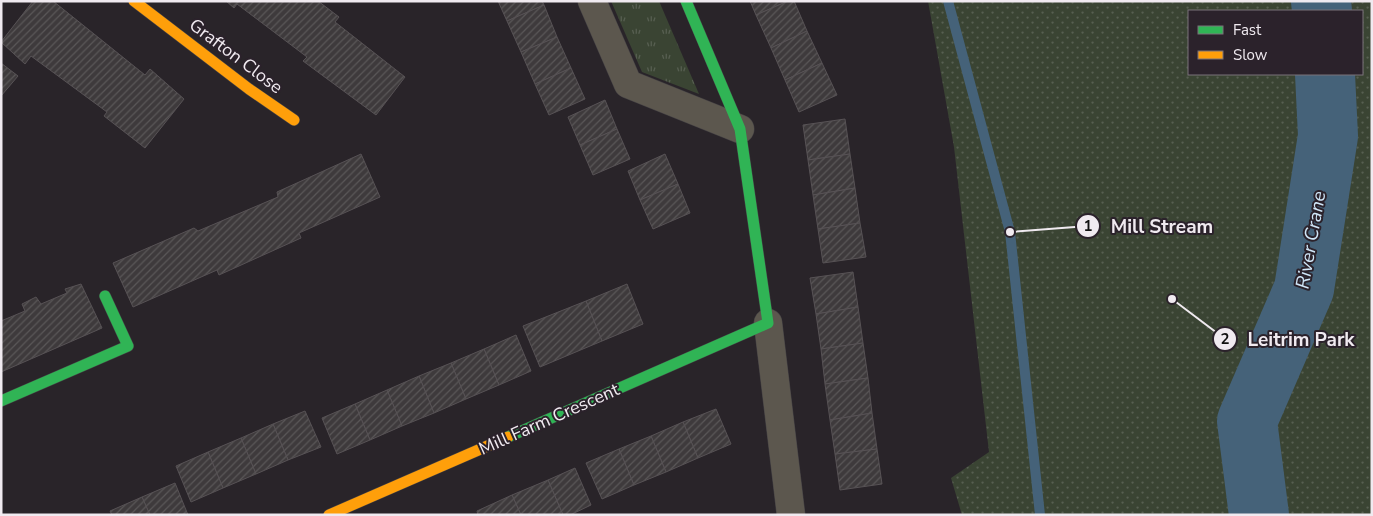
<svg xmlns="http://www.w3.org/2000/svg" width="1373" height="516" viewBox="0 0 1373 516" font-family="'Nunito Sans',sans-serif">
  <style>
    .grass { fill: url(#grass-tufts) }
    .park { fill: url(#park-dots); fill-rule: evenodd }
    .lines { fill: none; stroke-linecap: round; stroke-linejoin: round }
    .stream { stroke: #456279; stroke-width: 10 }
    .river { stroke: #456279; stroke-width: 60 }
    .building { fill: url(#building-hatch); stroke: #575255 }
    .street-casing { stroke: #444144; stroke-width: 29 }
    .fast-casing { stroke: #444144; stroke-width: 12 }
    .slow-casing { stroke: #444144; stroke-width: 12 }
    .street { stroke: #5c574e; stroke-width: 28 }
    .fast { stroke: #30b455; stroke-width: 11 }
    .slow { stroke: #ff9f0a; stroke-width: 11 }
    .labels { text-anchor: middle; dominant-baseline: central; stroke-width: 4; stroke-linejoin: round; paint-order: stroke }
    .street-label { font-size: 18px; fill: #f0eaf0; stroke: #2b222b }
    .water-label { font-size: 19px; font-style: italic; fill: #d0e6f8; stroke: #2b222b }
    .leader { fill: none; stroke: #f0eaf0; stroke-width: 2 }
    .callout-dot { fill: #f0eaf0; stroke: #2b222b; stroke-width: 2 }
    .mark-label { font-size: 15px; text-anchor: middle; font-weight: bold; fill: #111 }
    .callout-label { font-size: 19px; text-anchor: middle; font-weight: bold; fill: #f0eaf0; stroke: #2b222b; stroke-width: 4; stroke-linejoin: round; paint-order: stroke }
  </style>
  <defs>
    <pattern id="grass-tufts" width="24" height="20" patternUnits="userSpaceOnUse" patternTransform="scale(1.25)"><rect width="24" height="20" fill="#3a4433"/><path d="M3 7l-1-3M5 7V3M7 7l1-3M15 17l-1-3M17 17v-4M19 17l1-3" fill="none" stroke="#575f51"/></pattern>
    <pattern id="park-dots" width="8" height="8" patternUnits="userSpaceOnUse" patternTransform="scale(1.25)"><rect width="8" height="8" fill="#3a4433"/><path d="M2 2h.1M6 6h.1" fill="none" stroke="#575f51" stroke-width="1.8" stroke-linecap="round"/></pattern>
    <pattern id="building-hatch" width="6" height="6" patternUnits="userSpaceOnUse" patternTransform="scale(1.25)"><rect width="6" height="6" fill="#3e3a3c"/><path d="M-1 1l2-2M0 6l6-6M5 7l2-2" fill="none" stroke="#5a5758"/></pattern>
  </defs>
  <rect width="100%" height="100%" fill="#292429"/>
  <path class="grass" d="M611 1H659L699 94 642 72Z"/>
  <path class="park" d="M928 1H1372V515H962L951 478 989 452 954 147ZM1189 11H1362V74H1189Z"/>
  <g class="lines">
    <path class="stream" d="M948 1 1010 232 1040 515"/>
    <g class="river">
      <path d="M1321 1 1322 11"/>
      <path d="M1259 515 1247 421 1304 289 1328 136 1325 74"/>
    </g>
  </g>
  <g class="building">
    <path d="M33 1H53L145 75 150 69 184 99 145 148 104 116 107 112 31 56 25 64 1 42Z"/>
    <path d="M226 1H318L339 17 335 22 405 77 376 115 303 61 307 57 237 4 234 8Z"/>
    <path d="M498 1H542L544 5 507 21Z"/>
    <path d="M750 1H788L756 15Z"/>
    <path d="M788 1H794L807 31 771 48 756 15Z"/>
    <path d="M544 5 557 37 521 52 507 21Z"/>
    <path d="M807 31 822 63 785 80 771 48Z"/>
    <path d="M557 37 571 68 535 84 521 52Z"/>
    <path d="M1 63 18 76 1 96Z"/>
    <path d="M822 63 837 95 799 112 785 80Z"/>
    <path d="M571 68 585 99 549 115 535 84Z"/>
    <path d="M605 100 617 129 580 145 568 117Z"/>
    <path d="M845 119 850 154 808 160 803 125Z"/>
    <path d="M617 129 630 159 593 175 580 145Z"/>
    <path d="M361 154 380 197 299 233 301 238 219 275 217 270 133 307 113 263 194 228 198 231 278 197 277 192Z"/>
    <path d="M665 154 678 184 640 200 628 171Z"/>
    <path d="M850 154 855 188 813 195 808 160Z"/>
    <path d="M678 184 690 213 653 229 640 200Z"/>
    <path d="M855 188 860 223 818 229 813 195Z"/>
    <path d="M860 223 866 257 823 263 818 229Z"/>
    <path d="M853 272 858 307 816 314 810 278Z"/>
    <path d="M81 284 102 328 1 372V321L25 311 22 304 36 297 41 304 67 293 65 289Z"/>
    <path d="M627 284 643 324 602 341 586 301Z"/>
    <path d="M586 301 602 341 540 367 523 326Z"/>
    <path d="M858 307 863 343 821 349 816 314Z"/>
    <path d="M516 335 531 371 499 385 484 349Z"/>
    <path d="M863 343 868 378 825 384 821 349Z"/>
    <path d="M484 349 499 385 466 399 451 363Z"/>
    <path d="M451 363 466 399 434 413 419 376Z"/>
    <path d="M419 376 434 413 402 426 387 390Z"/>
    <path d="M868 378 872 413 830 420 825 384Z"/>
    <path d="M387 390 402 426 370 440 355 404Z"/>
    <path d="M355 404 370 440 337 454 322 418Z"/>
    <path d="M716 409 731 444 698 458 683 422Z"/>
    <path d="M305 411 321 447 288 460 273 424Z"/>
    <path d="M872 413 877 449 835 454 830 420Z"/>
    <path d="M683 422 698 458 666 472 651 436Z"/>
    <path d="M273 424 288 460 256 474 241 438Z"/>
    <path d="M651 436 666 472 634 485 619 449Z"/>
    <path d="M241 438 256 474 223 488 208 452Z"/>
    <path d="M619 449 634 485 602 499 586 463Z"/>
    <path d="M877 449 882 484 840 490 835 454Z"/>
    <path d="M208 452 223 488 191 502 176 466Z"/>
    <path d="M575 468 591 505 570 515H563L548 480Z"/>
    <path d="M548 480 563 515H521L512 495Z"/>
    <path d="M175 483 188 515H150L142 497Z"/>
    <path d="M512 495 521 515H478L477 511Z"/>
    <path d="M142 497 150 515H112L110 511Z"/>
  </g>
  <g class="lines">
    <g class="street-casing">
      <g id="street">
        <path d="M592 1 628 84 740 129"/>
        <path d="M768 323 791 515"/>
      </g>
    </g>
    <g class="fast-casing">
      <g id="fast">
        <path d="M1 401 128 346 105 296"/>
        <path d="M508 437 768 323 740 129 686 1"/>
      </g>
    </g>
    <g class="slow-casing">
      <g id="slow">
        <path d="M134 1 249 89 294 120"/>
        <path d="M329 515 508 437"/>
      </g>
    </g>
    <use href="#street" class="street"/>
    <use href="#fast" class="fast"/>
    <use href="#slow" class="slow"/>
  </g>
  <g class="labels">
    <g class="street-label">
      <text transform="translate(236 56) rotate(37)">Grafton Close</text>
      <text transform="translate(549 419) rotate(-24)">Mill Farm Crescent</text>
    </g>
    <g class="water-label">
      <text transform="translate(1311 240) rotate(-80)">River Crane</text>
    </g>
  </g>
  <path class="leader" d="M1010 232L1088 226M1172 299L1225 339"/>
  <g class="callout-dot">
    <circle cx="1010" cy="232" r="5"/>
    <circle cx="1172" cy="299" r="5"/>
    <circle cx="1088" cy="226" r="12"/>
    <circle cx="1225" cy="339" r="12"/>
  </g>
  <g class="mark-label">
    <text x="1088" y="231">1</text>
    <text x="1225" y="344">2</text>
  </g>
  <g class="callout-label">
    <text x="1162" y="233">Mill Stream</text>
    <text x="1301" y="346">Leitrim Park</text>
  </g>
  <rect width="1373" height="516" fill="none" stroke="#f0eaf0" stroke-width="5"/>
  <rect x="1188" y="10" width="175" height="65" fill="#2b222b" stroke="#7a727a"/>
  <rect x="1198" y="26" width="25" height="8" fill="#30b455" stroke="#7a727a"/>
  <text x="1233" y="35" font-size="15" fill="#f0eaf0">Fast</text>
  <rect x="1198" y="51" width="25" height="8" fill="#ff9f0a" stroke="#7a727a"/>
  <text x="1233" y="60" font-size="15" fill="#f0eaf0">Slow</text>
</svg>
